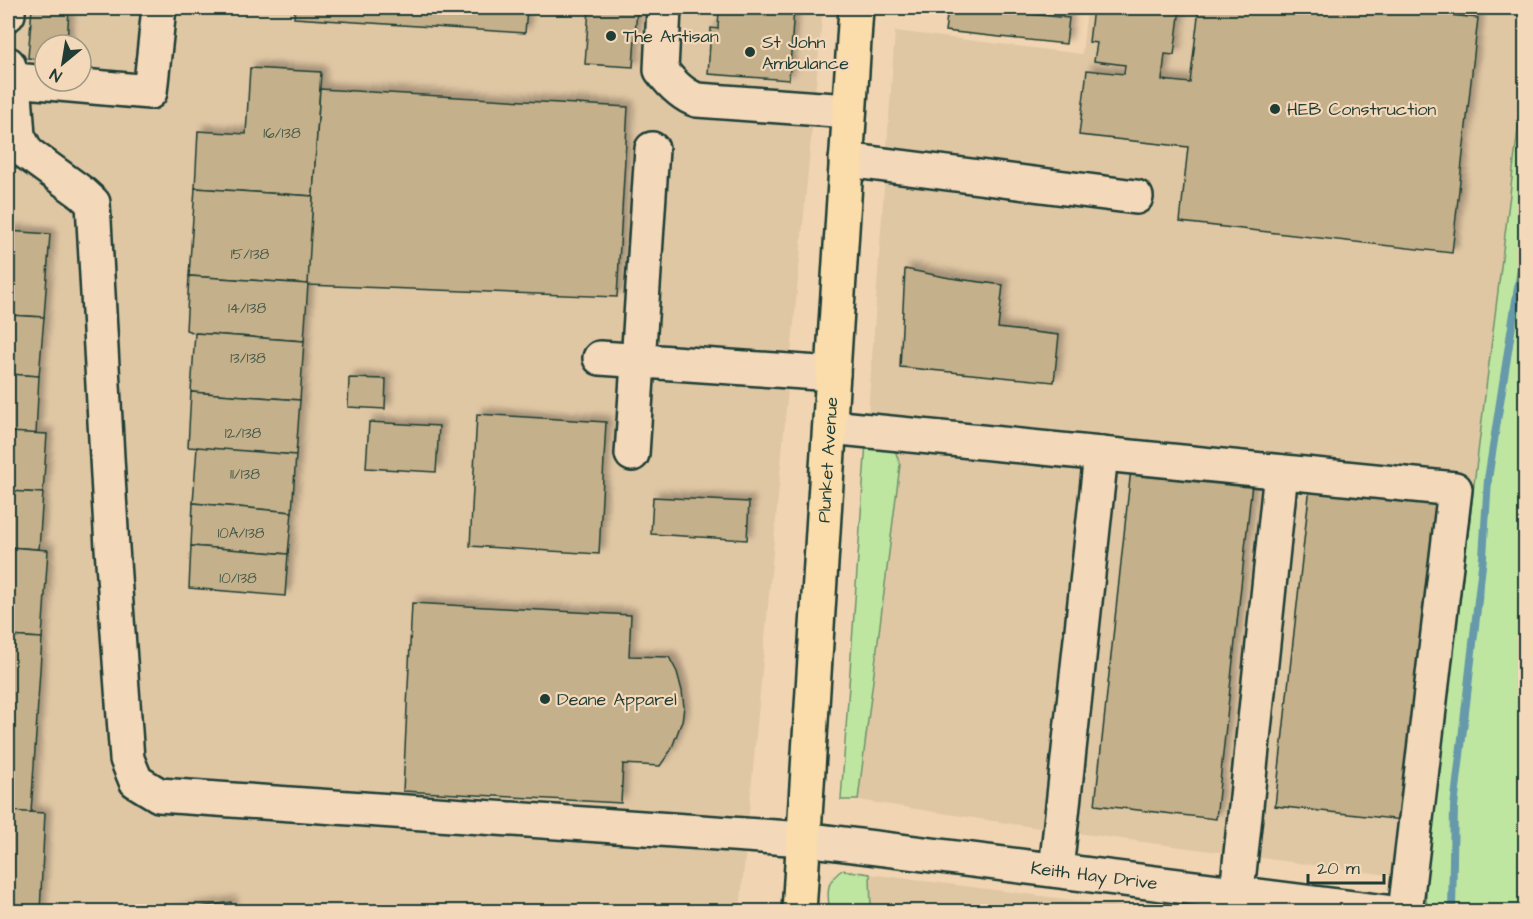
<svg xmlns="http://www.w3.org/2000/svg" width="1533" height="919" viewBox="0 0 1533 919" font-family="'Architects Daughter',sans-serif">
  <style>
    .built { fill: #e0c7a4; fill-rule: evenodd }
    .green { fill: #bee6a1; stroke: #6e926a; stroke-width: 1.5 }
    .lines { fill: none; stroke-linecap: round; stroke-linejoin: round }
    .stream { stroke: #69a; stroke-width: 8 }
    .building { fill: #c4b08a; stroke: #1f3d34; stroke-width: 1.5; filter: url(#shadow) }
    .minor-casing { stroke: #1f3d34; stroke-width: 38 }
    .major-casing { stroke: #1f3d34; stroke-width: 38 }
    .minor { stroke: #f3d8ba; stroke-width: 33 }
    .major { stroke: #faddab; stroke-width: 33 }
    .poi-dot { fill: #1f3d34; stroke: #f3d8ba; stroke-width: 2 }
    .labels { text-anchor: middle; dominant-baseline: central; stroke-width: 4.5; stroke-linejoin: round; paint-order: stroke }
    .number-label { font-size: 15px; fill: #485a4a }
    .poi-label { font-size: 18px; fill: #1f3d34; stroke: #f3d8ba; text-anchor: start }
    .street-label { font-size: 18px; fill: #1f3d34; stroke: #f3d8ba }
  </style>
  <defs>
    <filter id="shadow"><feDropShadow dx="5.5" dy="-5.5" stdDeviation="3" flood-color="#0004"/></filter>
  </defs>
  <rect width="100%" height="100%" fill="#f1d5b2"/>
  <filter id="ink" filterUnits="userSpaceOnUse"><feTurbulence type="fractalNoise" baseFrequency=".0167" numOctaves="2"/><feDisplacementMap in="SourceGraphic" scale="12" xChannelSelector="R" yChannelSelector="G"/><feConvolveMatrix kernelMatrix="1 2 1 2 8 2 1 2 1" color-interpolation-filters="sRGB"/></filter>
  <g filter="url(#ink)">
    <g class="built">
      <path d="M8 8H823L740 911H8ZM45 45H81V81H45Z"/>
      <path d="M1087 8H1525V73L1425 880 1032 827 858 800 900 465 866 442 895 31 1082 54Z"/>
      <path d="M870 874 1159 911H871Z"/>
    </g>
    <g class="green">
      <path d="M1525 73V911H1427L1425 880Z"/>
      <path d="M866 442 893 444 900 465 858 800H841Z"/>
      <path d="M842 870 870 874 871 911H839L837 908 829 906C827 889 827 881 842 870Z"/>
    </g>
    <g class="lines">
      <path class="stream" d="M1452 912 1454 807 1483 557 1488 479 1524 249 1526 244"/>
    </g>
    <g class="building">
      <path d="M32 8H69L67 45H45V60L28 58Z"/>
      <path d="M295 8H527L525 33 294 18Z"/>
      <path d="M589 8H637L633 67 585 64Z"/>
      <path d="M719 8H794L789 80 708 74 711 28 718 29Z"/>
      <path d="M948 8H969L1069 18 1066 44 945 31Z"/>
      <path d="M1093 8H1180L1174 55 1165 54 1162 80 1190 83 1199 8H1384L1478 18 1452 253 1180 222 1188 147 1079 135 1087 70 1124 74 1125 65 1094 61 1097 43 1089 42Z"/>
      <path d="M250 68 321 72 313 196 195 188 198 131 246 134Z"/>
      <path d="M320 89 628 107 617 297 307 285Z"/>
      <path d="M195 188 313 196 308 284 189 276Z"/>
      <path d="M8 231 50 234 44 317 8 315Z"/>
      <path d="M905 269 950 278 1003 285 998 328 1059 335 1054 382 900 367Z"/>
      <path d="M189 276 308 284 304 341 195 333 186 330Z"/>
      <path d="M8 315 44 317 39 376 8 374Z"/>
      <path d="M195 333 304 341 300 400 191 392Z"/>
      <path d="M8 374 39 376 36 434 8 432Z"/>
      <path d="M349 378 386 379 385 409 348 407Z"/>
      <path d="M191 392 300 400 296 455 188 447Z"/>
      <path d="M477 414 606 422 599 554 470 546Z"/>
      <path d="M369 422 439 426 436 472 366 468Z"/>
      <path d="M8 432 47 434 43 493 8 491Z"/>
      <path d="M197 447 296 455 292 512 193 503Z"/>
      <path d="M1131 469 1252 483 1216 819 1095 805Z"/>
      <path d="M1310 486 1438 500 1403 820 1275 806Z"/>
      <path d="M8 491 43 493 39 549 8 547Z"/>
      <path d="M653 497 749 502 747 540 651 534Z"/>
      <path d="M193 503 292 512 288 554 191 546Z"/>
      <path d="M191 546 288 554 285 596 189 588Z"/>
      <path d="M8 547 48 550 42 638 8 636Z"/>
      <path d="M412 603 631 615 629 656 669 657 677 672 682 691 684 707 682 721 671 750 660 766 623 764 621 803 403 791Z"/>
      <path d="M8 636 42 638 31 813 8 811Z"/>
      <path d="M8 811 45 813 40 912H8Z"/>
      <path d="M231 902 232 912H171Z"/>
    </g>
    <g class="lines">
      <g class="minor-casing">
        <g id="minor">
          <path d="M664 8 661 70C670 82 682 95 697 100L849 111"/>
          <path d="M8 14V8"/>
          <path id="s1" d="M8 64 14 80 18 136 27 153 82 193 93 203 112 548 127 759 136 781 159 795 804 839 1386 912"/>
          <path d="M14 80 150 92 159 8"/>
          <path d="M846 160 1136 197"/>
          <path d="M600 358 833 374"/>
          <path d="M830 427 1455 489 1405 912"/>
          <path d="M632 454 652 149"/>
          <path d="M1056 870 1101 454"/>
          <path d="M1237 892 1281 472"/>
        </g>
      </g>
      <g class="major-casing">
        <g id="major">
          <path id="s2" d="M799 912 856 8"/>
        </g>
      </g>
      <use href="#minor" class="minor"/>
      <use href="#major" class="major"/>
    </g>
  </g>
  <g class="poi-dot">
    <circle cx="611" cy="36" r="6"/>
    <circle cx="750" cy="52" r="6"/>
    <circle cx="1275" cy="109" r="6"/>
    <circle cx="545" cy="699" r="6"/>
  </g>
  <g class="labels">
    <g class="number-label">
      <text x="282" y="133">16/138</text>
      <text x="250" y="254">15/138</text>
      <text x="247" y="308">14/138</text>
      <text x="248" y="358">13/138</text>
      <text x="243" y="433">12/138</text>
      <text x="245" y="474">11/138</text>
      <text x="241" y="533">10A/138</text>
      <text x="238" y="578">10/138</text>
    </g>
    <g class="poi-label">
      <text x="623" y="36">The Artisan</text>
      <text x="762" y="42">St John<tspan x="762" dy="21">Ambulance</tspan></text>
      <text x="1287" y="109">HEB Construction</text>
      <text x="557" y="699">Deane Apparel</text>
    </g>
    <g class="street-label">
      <text stroke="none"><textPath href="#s2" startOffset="453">Plunket Avenue</textPath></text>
      <text stroke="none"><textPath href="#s1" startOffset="1722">Keith Hay Drive</textPath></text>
    </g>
  </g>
  <rect width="1533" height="919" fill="none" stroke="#f3d8ba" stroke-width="30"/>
  <rect x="15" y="15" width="1503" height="889" fill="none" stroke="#1f3d34" stroke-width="2" filter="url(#ink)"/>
  <g transform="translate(63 63) rotate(210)"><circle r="28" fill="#f3d8ba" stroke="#9e9a84" stroke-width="1.5"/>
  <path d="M0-4.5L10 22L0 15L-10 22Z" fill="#1f3d34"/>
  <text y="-9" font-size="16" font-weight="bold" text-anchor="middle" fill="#1f3d34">N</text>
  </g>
  <path d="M1308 874v9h76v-9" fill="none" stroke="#1f3d34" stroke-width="3"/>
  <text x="1317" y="874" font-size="18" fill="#1f3d34" stroke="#f3d8ba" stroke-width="4.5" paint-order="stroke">20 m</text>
</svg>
